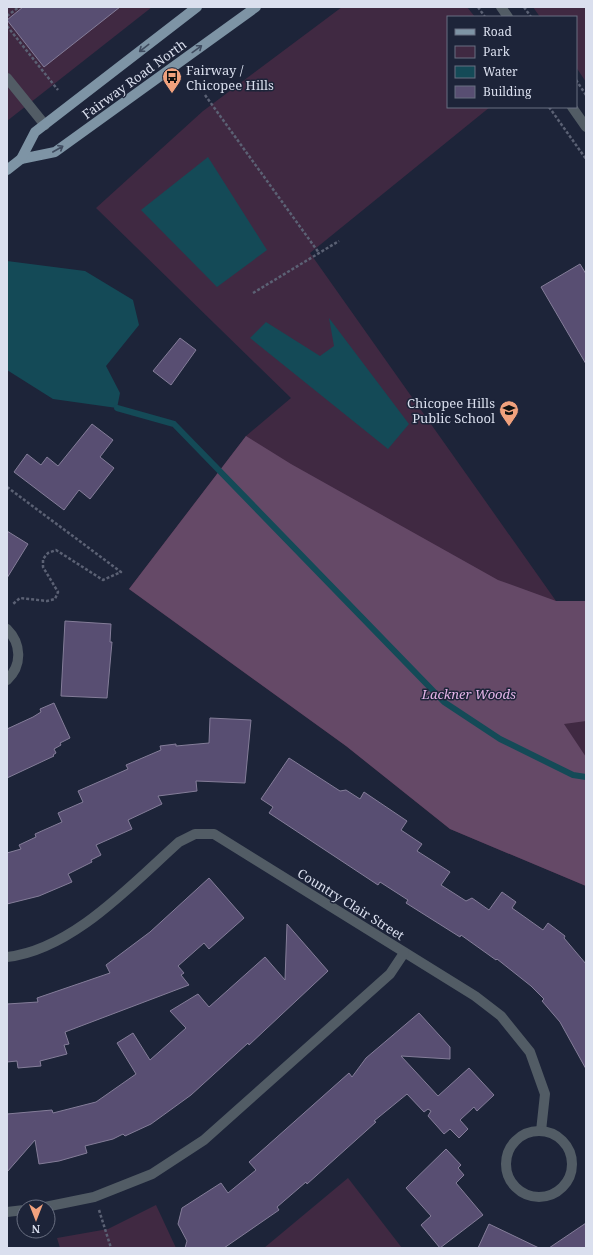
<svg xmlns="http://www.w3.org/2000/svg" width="593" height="1255" viewBox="0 0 593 1255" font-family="'Noto Serif',serif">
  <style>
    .green { fill: #402942 }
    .forest { fill: #654967 }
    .water { fill: #144a57 }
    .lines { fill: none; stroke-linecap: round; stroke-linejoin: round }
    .stream { stroke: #144a57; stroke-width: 6 }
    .building { fill: #584e72; stroke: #847d99 }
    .path { stroke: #5b6174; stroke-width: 2.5; stroke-dasharray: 3 2; stroke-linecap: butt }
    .minor { stroke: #525c65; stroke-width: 10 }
    .major { stroke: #7e94a5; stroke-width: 10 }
    .oneway { stroke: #3f4b5f }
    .labels { text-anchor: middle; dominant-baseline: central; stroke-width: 3; stroke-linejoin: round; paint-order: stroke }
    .poi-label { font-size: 13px; fill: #dadfee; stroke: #1d2439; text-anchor: start }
    .street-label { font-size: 13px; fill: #dadfee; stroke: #1d2439 }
    .park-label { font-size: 13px; font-style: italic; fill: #e4b4e8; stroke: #1d2439 }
  </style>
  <rect width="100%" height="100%" fill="#1d2439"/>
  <g class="green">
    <path d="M7 7H152L7 121Z"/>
    <path d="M342 7H467L475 17H448V107H490L310 253 556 601H586V886L450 829 346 746 129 589 246 436 291 398 96 208 203 111Z"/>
    <path d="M533 7H586V82L576 67V17H540Z"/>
    <path d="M348 1178 402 1248H264Z"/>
    <path d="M156 1205 176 1248H60L57 1238 108 1229Z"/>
  </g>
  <path class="forest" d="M246 436 291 464 498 580 556 601H586V721L564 724 586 757V886L450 829 346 746 129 589Z"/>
  <g class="water">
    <path d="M208 157 267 250 217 287 141 210Z"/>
    <path d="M7 261 85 271 133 300 139 325 106 366 120 393 117 408 53 399 7 370Z"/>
    <path d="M329 318 409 424 388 449 250 338 266 322 320 356 334 346Z"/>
  </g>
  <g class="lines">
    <path class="stream" d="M117 408 174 424 444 702 500 739 573 775 586 777"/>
  </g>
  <g class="building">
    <path d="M23 7H120L44 67 7 20Z"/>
    <path d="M580 264 586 274V364L541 287Z"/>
    <path d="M180 338 196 350 171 385 153 371Z"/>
    <path d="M92 424 113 440 100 457 114 468 90 499 79 490 64 510 14 472 27 454 41 465 47 457 58 466Z"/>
    <path d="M7 531 28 544 7 578Z"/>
    <path d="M65 621 111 624 110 642H112L107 698 61 696Z"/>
    <path d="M54 703 70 738 60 743 61 745 54 749 56 753 53 755 54 756 7 778V729L33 717 41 712 40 709Z"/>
    <path d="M210 718 251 720 245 783 196 781 197 791 158 796 162 804 128 820 132 829 96 845 101 855 91 860 92 862 68 874 72 882 39 896 7 904V853L21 849 19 845 36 837 35 834 62 822 58 813 83 802 78 791 128 769 126 765 161 750 160 746 176 744V746L209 743Z"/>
    <path d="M289 758 340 791 346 790 360 799 364 792 407 821 401 830 422 844 417 851 450 872 441 885 466 901 472 898 489 910 502 892 516 902 512 908 543 930 548 923 565 936 564 938 586 964V1069L560 1022 542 1001 544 999 531 986 497 959 496 960 461 935 460 937 406 903 408 900 380 882 378 885 269 813 273 807 261 799Z"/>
    <path d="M209 878 244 918 209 949 204 943 178 966 184 973 181 975 189 985 65 1032 69 1044 64 1045 67 1054 40 1061 41 1066 18 1068 17 1061 7 1062V1004L38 1002 37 998 110 973 106 965 150 932Z"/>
    <path d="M287 924 328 971 265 1030 249 1045 248 1043 191 1095 151 1124 125 1136 123 1134 113 1139 85 1146 87 1153 59 1161 39 1164 35 1140 7 1172V1114L52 1110 53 1113 96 1102 136 1074 117 1043 133 1033 150 1060 186 1028 170 1011 198 994 209 1007 265 957 285 980Z"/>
    <path d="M419 1013 450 1047V1059L401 1056 438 1096 469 1068 494 1095 477 1111 474 1107 460 1120 468 1129 459 1138 450 1129 444 1134 428 1116 431 1111 428 1109 424 1112 407 1094 374 1121 376 1122 307 1184 306 1182 277 1207 279 1210 224 1248H185L187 1241 178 1224 182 1208 221 1183 228 1193 256 1170 249 1162 349 1073 352 1077 366 1058Z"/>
    <path d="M446 1149 461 1165 458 1168 464 1175 456 1183 483 1215 440 1248 421 1225 431 1216 406 1188Z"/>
    <path d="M586 1223V1248H549Z"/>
    <path d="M489 1224 539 1248H478Z"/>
  </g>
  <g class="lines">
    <g class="path">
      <path d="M478 7 485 17"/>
      <path d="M524 7 531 17"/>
      <path d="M7 16 19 7"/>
      <path d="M7 26 58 90"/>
      <path d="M576 80 586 95"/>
      <path d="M205 95 319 253"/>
      <path d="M549 107 586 159"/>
      <path d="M253 293 339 241"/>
      <path d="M7 487 121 572 103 580 56 550 48 553 43 559V567L58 592 55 599 47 601 20 598 13 604"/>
      <path d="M99 1210 111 1248"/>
    </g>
    <g class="minor">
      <path d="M501 7 508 17"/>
      <path d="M7 78 45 125"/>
      <path d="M572 107 586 127"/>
      <path d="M7 629C21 643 23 665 7 680"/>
      <path d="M7 957C72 950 132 884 179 842L195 834H214L475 996 501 1016 530 1052 545 1094 541 1131"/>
      <circle cx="539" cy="1164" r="33"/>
      <path d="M45 1207 94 1197 152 1174 204 1140 390 974 404 953"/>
      <path d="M7 1212 24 1210"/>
    </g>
    <g class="major">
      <path d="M21 159 55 152 256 7"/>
      <path d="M7 170 21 159 35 132 197 7"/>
    </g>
  </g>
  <defs><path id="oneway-shaft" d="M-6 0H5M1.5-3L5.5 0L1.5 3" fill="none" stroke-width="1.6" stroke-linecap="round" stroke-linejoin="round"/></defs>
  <g class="oneway">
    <use href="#oneway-shaft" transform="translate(144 48) rotate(142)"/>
    <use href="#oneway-shaft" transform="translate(197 49) rotate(-36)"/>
    <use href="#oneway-shaft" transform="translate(58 149) rotate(-30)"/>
  </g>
  <defs>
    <g id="bus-pin" transform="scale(1)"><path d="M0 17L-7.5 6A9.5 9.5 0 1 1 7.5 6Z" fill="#f1a17d" stroke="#1d2439"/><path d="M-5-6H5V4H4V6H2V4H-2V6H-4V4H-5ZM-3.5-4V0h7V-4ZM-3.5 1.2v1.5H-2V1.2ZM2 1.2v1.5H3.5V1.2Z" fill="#111"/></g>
    <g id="school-pin" transform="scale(1)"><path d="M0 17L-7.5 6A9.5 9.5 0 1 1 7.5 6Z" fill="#f1a17d" stroke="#1d2439"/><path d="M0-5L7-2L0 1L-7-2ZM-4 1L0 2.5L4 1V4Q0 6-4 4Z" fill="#111"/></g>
  </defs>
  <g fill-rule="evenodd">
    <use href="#bus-pin" x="172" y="77"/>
    <use href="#school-pin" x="509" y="410"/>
  </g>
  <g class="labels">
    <g class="poi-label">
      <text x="186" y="70">Fairway /<tspan x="186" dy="15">Chicopee Hills</tspan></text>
      <text x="495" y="403" text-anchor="end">Chicopee Hills<tspan x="495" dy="15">Public School</tspan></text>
    </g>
    <g class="street-label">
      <text transform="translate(134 79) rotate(-36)">Fairway Road North</text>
      <text transform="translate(351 904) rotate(32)">Country Clair Street</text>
    </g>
    <g class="park-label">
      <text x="469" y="694">Lackner Woods</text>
    </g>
  </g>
  <rect width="593" height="1255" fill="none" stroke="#dadfee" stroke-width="16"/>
  <rect x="447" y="16" width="130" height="92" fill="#1d2439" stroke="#696f81"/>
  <rect x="455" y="29" width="20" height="6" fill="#7e94a5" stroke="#696f81"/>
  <text x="483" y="36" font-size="12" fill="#dadfee">Road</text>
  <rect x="455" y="46" width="20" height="12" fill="#402942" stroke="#696f81"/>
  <text x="483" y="56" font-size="12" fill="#dadfee">Park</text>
  <rect x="455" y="66" width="20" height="12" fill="#144a57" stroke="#696f81"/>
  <text x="483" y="76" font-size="12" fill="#dadfee">Water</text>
  <rect x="455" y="86" width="20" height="12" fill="#584e72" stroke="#696f81"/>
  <text x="483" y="96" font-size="12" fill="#dadfee">Building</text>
  <g transform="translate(36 1219) rotate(180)"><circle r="19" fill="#1d2439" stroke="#696f81"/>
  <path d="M0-3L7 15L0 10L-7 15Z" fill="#f1a17d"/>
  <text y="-6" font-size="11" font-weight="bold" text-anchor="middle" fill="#dadfee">N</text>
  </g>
</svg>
